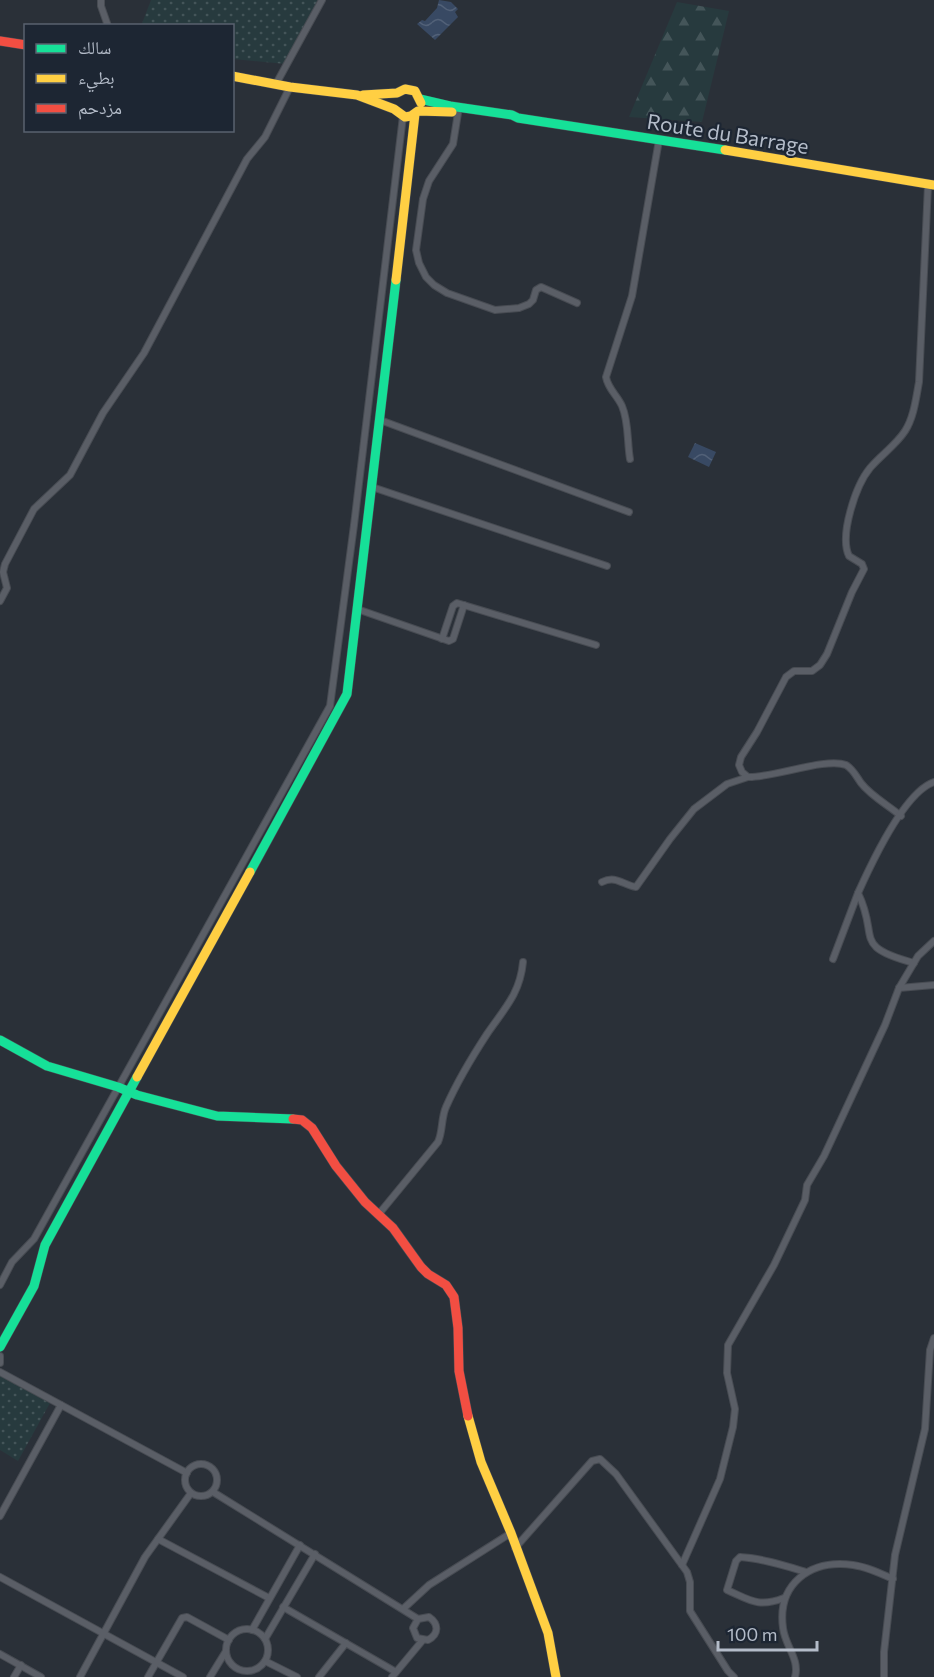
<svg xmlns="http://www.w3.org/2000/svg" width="934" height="1677" viewBox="0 0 934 1677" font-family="Commissioner,'Noto Naskh Arabic',sans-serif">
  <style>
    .forest { fill: url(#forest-firs) }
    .park { fill: url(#park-dots) }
    .water { fill: url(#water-waves) }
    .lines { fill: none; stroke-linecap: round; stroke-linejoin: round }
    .street-casing { stroke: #484c53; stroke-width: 8 }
    .fast-casing { stroke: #484c53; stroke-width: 10 }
    .slow-casing { stroke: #484c53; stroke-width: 10 }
    .jam-casing { stroke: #484c53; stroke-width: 10 }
    .street { stroke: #5a5e66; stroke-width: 6 }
    .fast { stroke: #16e098; stroke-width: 9 }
    .slow { stroke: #ffcf43; stroke-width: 9 }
    .jam { stroke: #f24e42; stroke-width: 9 }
    .labels { text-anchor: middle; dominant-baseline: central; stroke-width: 4.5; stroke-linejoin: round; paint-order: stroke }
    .street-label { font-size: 21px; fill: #b4bcc9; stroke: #1d2633 }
  </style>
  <defs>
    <pattern id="forest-firs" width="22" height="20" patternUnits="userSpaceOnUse" patternTransform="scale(1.5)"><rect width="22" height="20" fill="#273a3e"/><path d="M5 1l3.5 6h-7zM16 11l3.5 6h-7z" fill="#445559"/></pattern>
    <pattern id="park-dots" width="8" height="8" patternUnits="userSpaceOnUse" patternTransform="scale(1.5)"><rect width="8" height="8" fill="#273a3e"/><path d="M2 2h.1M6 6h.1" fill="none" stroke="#445559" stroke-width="1.8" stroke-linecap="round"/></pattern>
    <pattern id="water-waves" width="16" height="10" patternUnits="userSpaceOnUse" patternTransform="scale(1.5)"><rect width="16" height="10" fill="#384963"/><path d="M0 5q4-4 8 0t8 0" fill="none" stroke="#526178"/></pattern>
  </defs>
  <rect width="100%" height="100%" fill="#2a3038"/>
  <path class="forest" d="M677 2 729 11 702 122 629 117Z"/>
  <g class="park">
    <path d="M151 0H320L286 64 233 59 232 26H141Z"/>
    <path d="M0 1375 50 1403 18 1461 0 1450Z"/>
  </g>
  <g class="water">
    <path d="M439 0 451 2 458 9 455 12 458 17 435 40 417 24 422 20 425 21 437 8Z"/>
    <path d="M695 443 716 452 709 467 688 457Z"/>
  </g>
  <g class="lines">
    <g class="street-casing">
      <g id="street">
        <path d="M101 0V6L108 26"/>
        <path d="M276 84 322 0"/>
        <path d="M458 113 453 144 429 181 423 199 416 250 419 263 426 277 434 285 447 293 495 310 519 308 529 304 533 300 536 290 541 287 577 303"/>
        <path d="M380 420 629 512"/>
        <path d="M630 459C627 442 629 422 622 406 617 395 608 389 606 377L632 296 659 140"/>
        <path d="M372 487 607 566"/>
        <path d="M0 601 7 588 3 572 5 564 34 509 70 475 103 413 144 353 247 159 265 137 290 87"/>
        <path d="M357 609 449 641 453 639 464 605"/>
        <path d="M442 639 453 606 457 603 596 645"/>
        <path d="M901 816C888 805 871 796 861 783 856 776 853 769 846 765 826 757 773 778 748 777L742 772 739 765 741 757 757 732 786 677 794 671H812L820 665 827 654 852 592 864 569 862 564 849 556C839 535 856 485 870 468 881 455 896 445 905 431 914 417 916 398 919 382L928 185"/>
        <path d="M602 882C616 875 623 885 636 887L670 839 694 809 727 784 748 777"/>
        <path d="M833 959 858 893"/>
        <path d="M914 963C851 946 880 938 858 893 871 864 904 792 934 782"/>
        <path d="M899 988 934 985"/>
        <path d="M378 1215 438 1142C443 1131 441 1118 446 1107 457 1082 472 1057 487 1034 504 1009 520 994 523 962"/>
        <path d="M0 1285 12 1262 34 1239 330 706 354 525 403 116"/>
        <path d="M0 1356V1363"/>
        <path d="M0 1372 187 1473"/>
        <circle cx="201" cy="1480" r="16"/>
        <path d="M213 1492 418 1619 429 1617C439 1624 439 1634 428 1640L417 1638 413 1628 418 1619"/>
        <path d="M0 1516 61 1405"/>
        <path d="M158 1539 269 1598"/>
        <path d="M515 1548 592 1461 600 1459 616 1474 687 1572 690 1582V1611L728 1671 734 1677"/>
        <path d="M682 1565 720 1479 733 1427 735 1409 727 1373 728 1345 774 1265 805 1200 807 1185 824 1156 885 1025 899 988 918 956 934 941"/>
        <path d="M0 1577 183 1677"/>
        <path d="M784 1598C758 1608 750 1600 727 1590L736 1561 740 1557C761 1558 786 1566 806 1572"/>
        <path d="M283 1607 396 1672"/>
        <path d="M403 1609 429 1585 511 1533"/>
        <circle cx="247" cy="1650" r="21"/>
        <path d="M252 1630 300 1545"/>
        <path d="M265 1639 315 1554"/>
        <path d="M0 1654 41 1677"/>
        <path d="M265 1661 297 1677"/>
        <path d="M14 1677 21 1665"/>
        <path d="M80 1677 145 1557 191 1493"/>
        <path d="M148 1677 182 1618 187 1617 229 1640"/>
        <path d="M210 1677 226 1651"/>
        <path d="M319 1677 346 1643"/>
        <path d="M392 1677 422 1641"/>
        <path d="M795 1677C800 1659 785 1646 783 1628 777 1584 810 1559 853 1565 867 1567 880 1573 893 1579"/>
        <path d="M884 1677V1652L895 1555 925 1429 930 1350 934 1338"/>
      </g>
    </g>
    <g class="fast-casing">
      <g id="fast">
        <path d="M420 99 450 106 512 115 518 118 725 150"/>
        <path d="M250 872 347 694 396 280"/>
        <path d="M0 1040 47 1066 118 1087 137 1095 217 1116 293 1119"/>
        <path d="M0 1347 34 1286 45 1245 137 1077"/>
      </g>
    </g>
    <g class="slow-casing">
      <g id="slow">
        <path d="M232 76 290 87 357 95 394 109 405 117 411 116 418 111 452 112"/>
        <path d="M363 95 397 93 405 89 415 91 421 103"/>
        <path d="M725 150 934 185"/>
        <path d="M396 280 415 114"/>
        <path d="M137 1077 250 872"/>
        <path d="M468 1416 481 1462 511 1533 548 1633 556 1677"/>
      </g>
    </g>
    <g class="jam-casing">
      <g id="jam">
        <path d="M0 41 26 45"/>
        <path d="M293 1119 302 1120 312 1128 336 1166 365 1202 393 1228 421 1267 428 1274 446 1285 454 1297 458 1328 459 1371 468 1416"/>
      </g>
    </g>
    <use href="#street" class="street"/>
    <use href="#fast" class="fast"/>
    <use href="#slow" class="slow"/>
    <use href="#jam" class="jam"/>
  </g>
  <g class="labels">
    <g class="street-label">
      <text transform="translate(728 133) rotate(9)">Route du Barrage</text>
    </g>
  </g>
  <rect x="24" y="24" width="210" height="108" fill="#1d2633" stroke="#59626f" stroke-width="1.5"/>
  <rect x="36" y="44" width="30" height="9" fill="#16e098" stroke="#59626f" stroke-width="1.5"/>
  <text x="78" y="54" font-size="18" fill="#b4bcc9">سالك</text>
  <rect x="36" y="74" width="30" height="9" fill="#ffcf43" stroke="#59626f" stroke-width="1.5"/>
  <text x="78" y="84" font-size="18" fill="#b4bcc9">بطيء</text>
  <rect x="36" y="104" width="30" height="9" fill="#f24e42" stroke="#59626f" stroke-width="1.5"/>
  <text x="78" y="114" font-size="18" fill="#b4bcc9">مزدحم</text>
  <path d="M718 1641v9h99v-9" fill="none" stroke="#b4bcc9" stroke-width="3"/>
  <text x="727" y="1641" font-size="18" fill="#b4bcc9" stroke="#1d2633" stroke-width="4.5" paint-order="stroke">100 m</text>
</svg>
